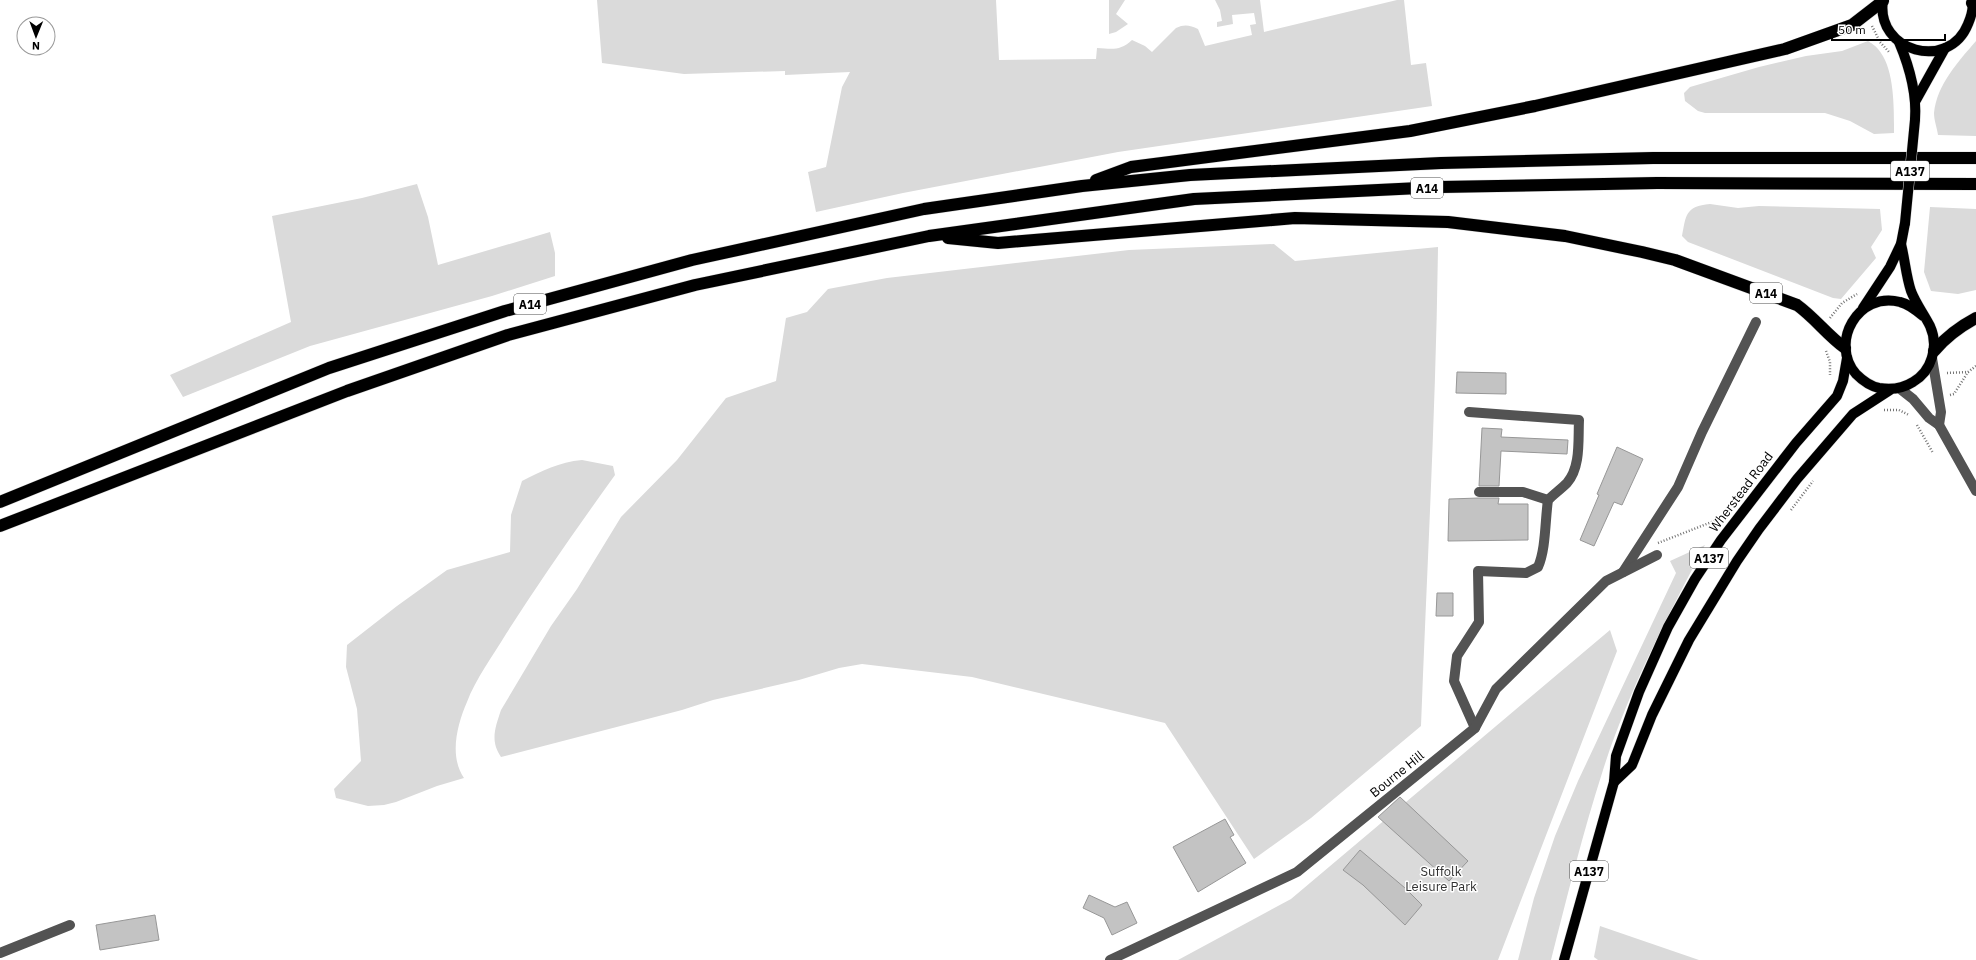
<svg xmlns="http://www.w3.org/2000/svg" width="1976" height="960" viewBox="0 0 1976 960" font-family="'IBM Plex Sans',sans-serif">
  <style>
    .green { fill: #dadada }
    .building { fill: #c3c3c3; stroke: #979797 }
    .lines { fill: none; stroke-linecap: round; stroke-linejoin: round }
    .major-casing { stroke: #dbdbdb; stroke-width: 11 }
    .highway-casing { stroke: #dbdbdb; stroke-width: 13 }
    .path { stroke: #757575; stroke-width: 2.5; stroke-dasharray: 1 2; stroke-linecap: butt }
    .minor { stroke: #535353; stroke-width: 10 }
    .major { stroke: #000; stroke-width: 10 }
    .highway { stroke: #000; stroke-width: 12 }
    .major-bridge-casing { stroke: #dbdbdb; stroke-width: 11; stroke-linecap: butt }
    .major-bridge { stroke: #000; stroke-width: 10 }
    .labels { text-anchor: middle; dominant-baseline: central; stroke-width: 3; stroke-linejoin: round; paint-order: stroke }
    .shield { fill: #fff; stroke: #4c4c4c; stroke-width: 1 }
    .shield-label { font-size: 12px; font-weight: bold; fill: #000 }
    .street-label { font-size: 13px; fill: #000; stroke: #fff }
    .park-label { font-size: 13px; fill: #313131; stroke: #fff }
  </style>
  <rect width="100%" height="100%" fill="#fff"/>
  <g class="green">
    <path d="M597 0H996L999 60 1096 59 1097 48C1113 49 1120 51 1132 40L1145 46 1152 52 1176 28C1184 24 1190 25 1198 29L1205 46 1252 35 1250 25 1256 24 1254 13 1232 15 1233 24 1217 27V22L1222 21 1220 10 1215 0H1260L1264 32 1397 0H1404L1411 65 1426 63 1432 106 1118 152 903 193 816 212 808 172 826 167 842 87 850 72 785 75V71L684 74 602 63Z"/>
    <path d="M1109 0H1125L1116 14 1128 24 1116 32 1109 34Z"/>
    <path d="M1868 41C1871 43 1876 46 1878 49 1895 68 1894 109 1894 133L1874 134 1850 121 1825 113H1705L1698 111 1685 101 1684 93 1690 87 1759 67 1806 56 1842 51Z"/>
    <path d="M1976 41V136L1938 135C1937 128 1934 120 1934 113 1937 84 1959 61 1976 41Z"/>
    <path d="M417 184 428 217 438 265 550 232 555 253V276L492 296 310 346 183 397 170 375 291 322 272 216 362 198Z"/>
    <path d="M1710 204 1738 208 1759 206 1880 209 1882 230 1871 247 1876 258 1841 299 1833 298 1688 242 1682 236C1686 216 1685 206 1710 204Z"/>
    <path d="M1930 207 1976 209V290L1958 294 1931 291 1924 272Z"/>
    <path d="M1274 244 1295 261 1438 247C1436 407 1427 566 1421 726L1311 818 1254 859 1165 723 972 677 862 664 839 668 799 680 713 700 682 710 501 757C490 741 495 728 501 710L551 626 577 589 621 517 677 460 726 398 776 381 786 318 807 312 828 289 887 278 1129 250Z"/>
    <path d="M582 460 613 466 615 475C577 528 541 579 506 634 494 654 475 680 467 702 457 725 449 756 464 778L437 786 396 802 384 805 368 806 336 798 334 789 361 761 357 709 346 667 347 645 397 606 447 570 510 552 511 515 522 481C542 471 559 462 582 460Z"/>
    <path d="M1705 545C1667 617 1628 692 1603 770 1583 832 1567 897 1551 960H1518L1534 898 1555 836 1578 781 1676 573 1670 561Z"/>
    <path d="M1610 630 1617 651 1498 960H1178L1291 899Z"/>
    <path d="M1600 926 1699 960H1598L1594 957Z"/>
  </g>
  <g class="building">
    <path d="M1457 372 1506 373V394L1456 393Z"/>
    <path d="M1482 428 1502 429 1501 437 1568 440 1567 454 1501 451 1499 486H1479Z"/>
    <path d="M1617 447 1643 459 1622 505 1614 502 1594 546 1580 540 1599 495 1597 494Z"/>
    <path d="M1479 498H1499L1498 504H1528V540L1448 541 1449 499Z"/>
    <path d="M1437 593H1453V616H1436Z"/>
    <path d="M1400 797 1468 861 1449 881 1378 817Z"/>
    <path d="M1225 819 1234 835 1230 837 1246 863 1198 892 1173 847Z"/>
    <path d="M1360 850 1405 888 1422 905 1405 925 1363 885 1343 870Z"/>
    <path d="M1089 895 1115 907 1127 902 1137 923 1112 935 1104 918 1083 908Z"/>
    <path d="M155 915 159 940 100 950 96 925Z"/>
  </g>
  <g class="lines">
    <g class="major-casing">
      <g id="major">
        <path d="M1883 0C1875 52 1949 72 1968 24 1971 17 1974 8 1972 0"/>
        <path d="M1899 42C1910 68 1917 93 1915 120"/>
        <path d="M1916 100 1945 48"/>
        <path d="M1901 244C1905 260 1906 276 1911 291 1916 304 1924 314 1930 326 1939 346 1932 371 1913 382 1902 389 1891 390 1879 388 1870 386 1862 380 1856 374 1829 343 1858 291 1900 302 1909 304 1916 310 1923 316"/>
        <path d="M1863 308 1890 267 1901 244 1905 223"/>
        <path d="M1614 782 1632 765 1652 715 1689 640 1737 561 1759 529 1797 479 1853 414 1890 390"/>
        <path d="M1564 960 1614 782 1616 756 1639 692 1668 627 1695 579 1721 540 1796 443 1837 396 1843 381 1847 358"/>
      </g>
    </g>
    <g class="highway-casing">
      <g id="highway">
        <path d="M1972 3 1976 5"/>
        <path d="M1096 180 1131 167 1410 131 1535 106 1785 49 1852 25 1883 1"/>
        <path d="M948 238 998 243 1295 218 1448 222 1565 236 1642 252 1675 260 1797 305C1815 318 1827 335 1845 348"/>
        <path d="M1934 351C1946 337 1959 327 1976 318"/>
        <path d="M0 502 329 368 505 311 692 260 924 209 1082 186 1190 175 1441 163 1653 158H1976"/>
        <path d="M0 526 347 391 508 335 695 285 929 236 1194 199 1440 187 1657 183 1976 184"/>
      </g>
    </g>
    <g class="path">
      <path d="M1872 26 1880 42 1889 52"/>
      <path d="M1830 318 1842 303 1857 294"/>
      <path d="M1826 351 1830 362V375"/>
      <path d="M1947 373 1968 372 1976 366"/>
      <path d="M1950 395 1954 394 1968 372"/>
      <path d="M1884 410H1899L1909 415"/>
      <path d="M1917 425 1933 453"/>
      <path d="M1791 510 1813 481"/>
      <path d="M1658 543 1722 518"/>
    </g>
    <g class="minor">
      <path d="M1932 358 1941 412 1939 425"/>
      <path d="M1899 388 1913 399 1929 418 1939 425 1976 491"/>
      <path d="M1469 412 1579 420C1578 440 1581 467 1567 483 1561 489 1554 494 1548 500 1545 520 1546 549 1538 567L1526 573 1478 571 1479 622 1457 656 1454 681 1475 728"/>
      <path d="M1479 492H1523L1548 500"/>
      <path d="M1623 572 1678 487 1702 432 1756 322"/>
      <path d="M0 953 70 925"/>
      <path d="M1110 960 1297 872 1475 728 1496 689 1606 581 1657 555"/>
    </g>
    <use href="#major" class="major"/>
    <use href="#highway" class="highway"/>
    <g class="major-bridge-casing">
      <path id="major-bridge" d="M1905 223 1915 120"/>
    </g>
    <use href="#major-bridge" class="major-bridge"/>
  </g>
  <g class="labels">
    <g class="shield">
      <rect x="1891" y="161" width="38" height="20" rx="3"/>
      <rect x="1411" y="178" width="32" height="20" rx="3"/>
      <rect x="1750" y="283" width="32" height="20" rx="3"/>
      <rect x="514" y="294" width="32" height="20" rx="3"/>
      <rect x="1690" y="548" width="38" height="20" rx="3"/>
      <rect x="1570" y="861" width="38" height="20" rx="3"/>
    </g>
    <g class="shield-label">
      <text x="1910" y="171">A137</text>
      <text x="1427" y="188">A14</text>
      <text x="1766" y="293">A14</text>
      <text x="530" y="304">A14</text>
      <text x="1709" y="558">A137</text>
      <text x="1589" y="871">A137</text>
    </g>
    <g class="street-label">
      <text transform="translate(1741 492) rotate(-53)">Wherstead Road</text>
      <text transform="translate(1397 774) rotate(-39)">Bourne Hill</text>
    </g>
    <g class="park-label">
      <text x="1441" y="871">Suffolk<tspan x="1441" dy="15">Leisure Park</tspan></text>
    </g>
  </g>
  <g transform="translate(36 36) rotate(181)"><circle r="19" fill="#ffffff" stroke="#999999"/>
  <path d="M0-3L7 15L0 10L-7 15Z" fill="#000000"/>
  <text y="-6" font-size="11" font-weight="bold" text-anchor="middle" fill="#000000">N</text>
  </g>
  <path d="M1832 34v6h113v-6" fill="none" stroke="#000000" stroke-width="2"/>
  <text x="1838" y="34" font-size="12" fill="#000000" stroke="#ffffff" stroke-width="3" paint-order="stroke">50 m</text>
</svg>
